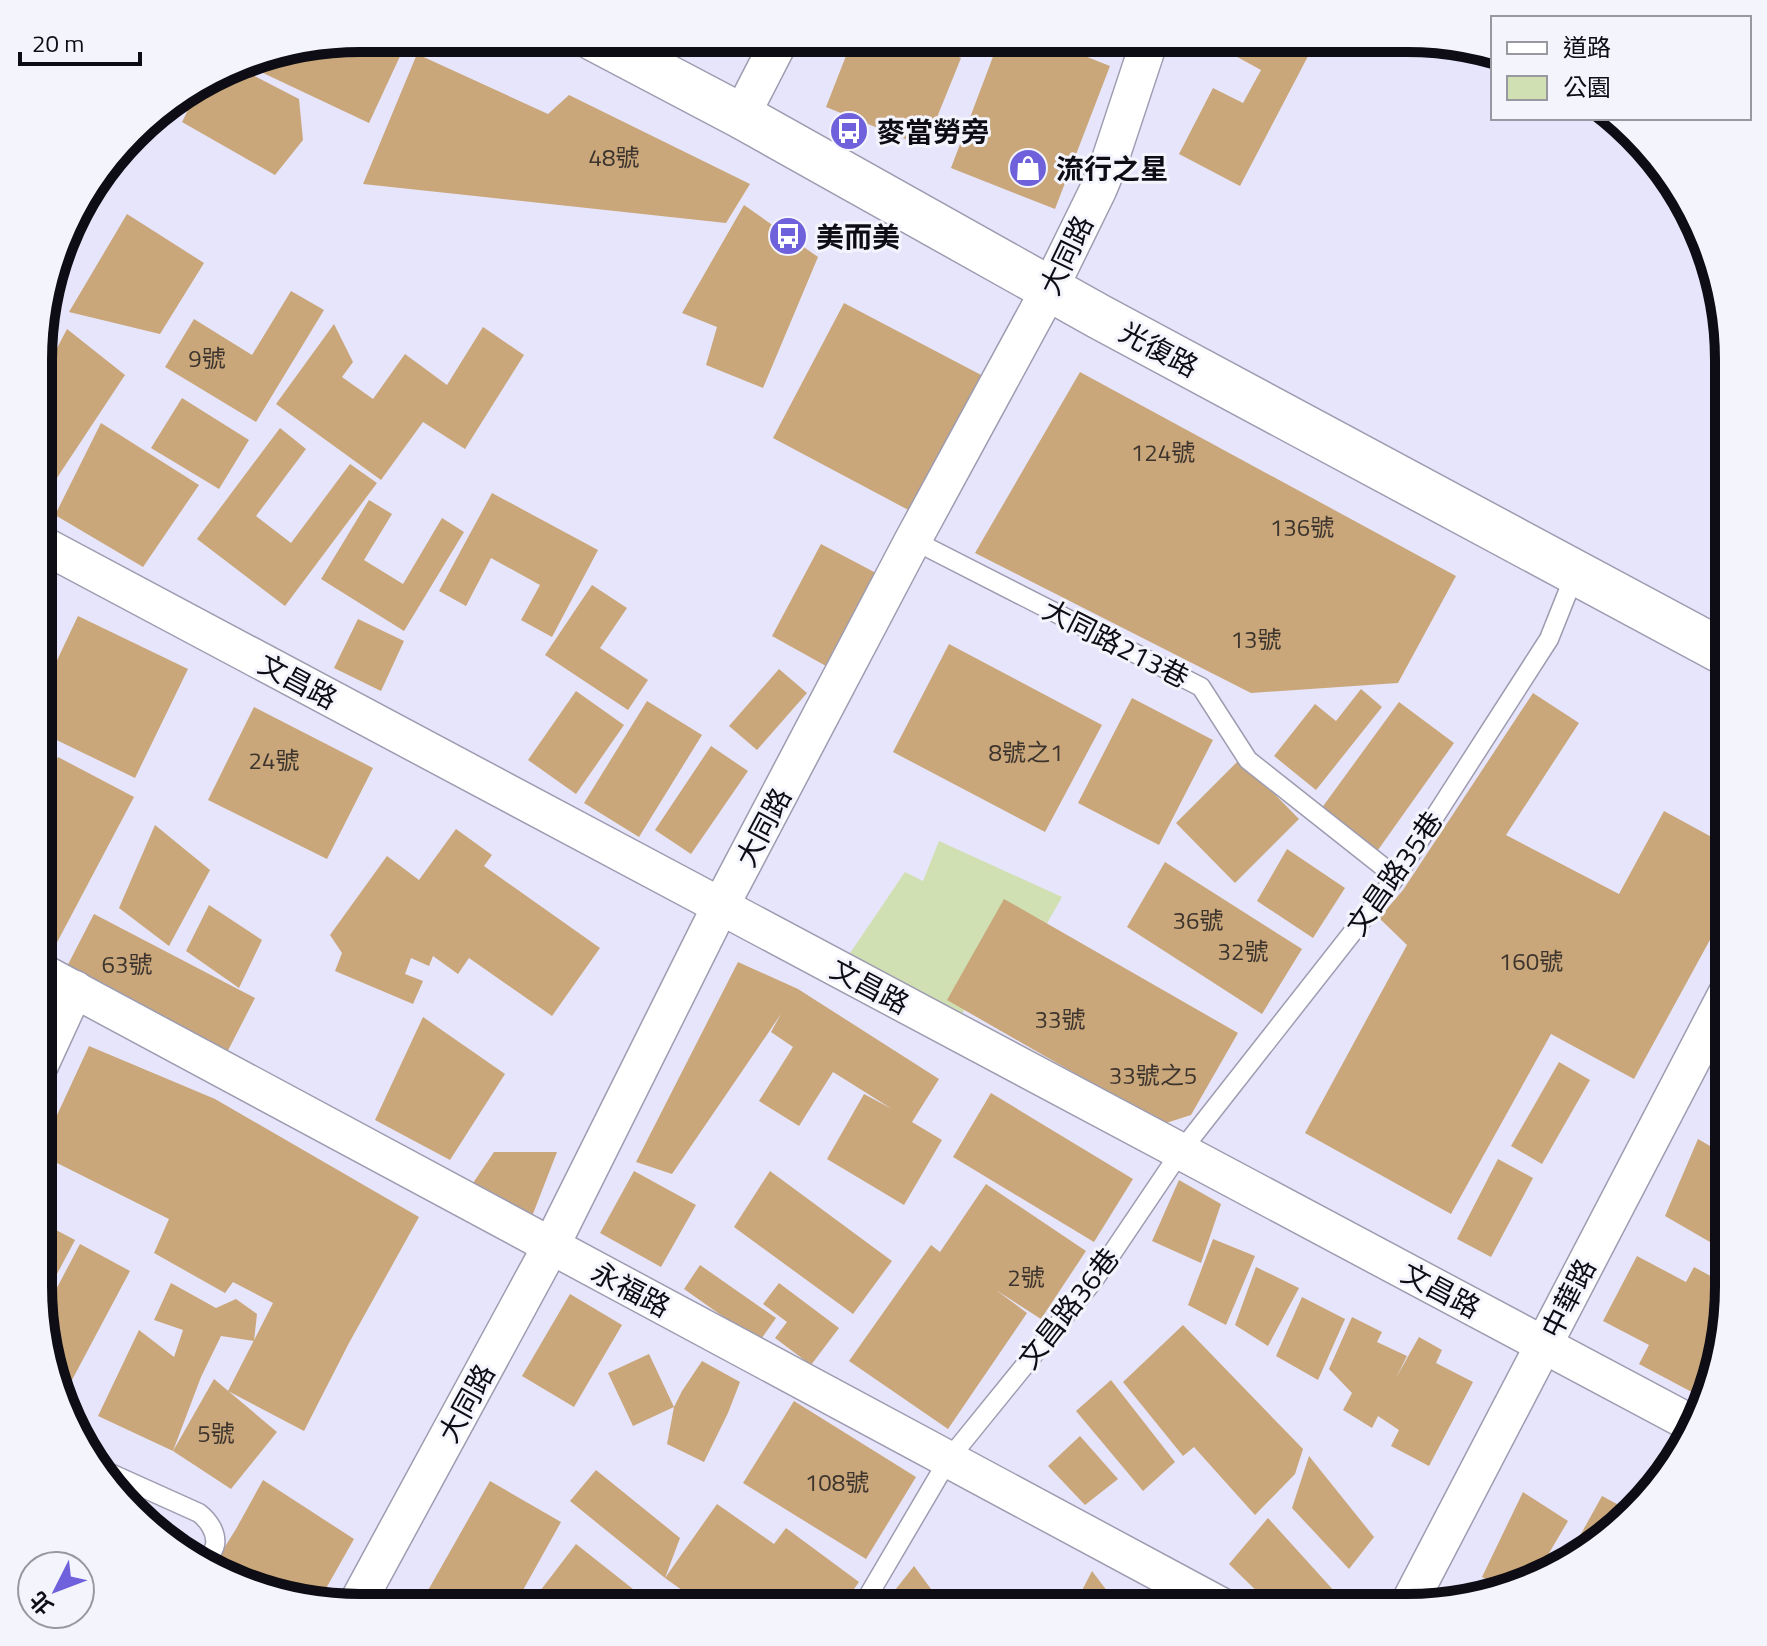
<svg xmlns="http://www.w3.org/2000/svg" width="1767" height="1646" viewBox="0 0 1767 1646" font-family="'Titillium Web','Noto Sans TC',sans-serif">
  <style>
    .green { fill: #d0e0b3 }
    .building { fill: #c9a77a }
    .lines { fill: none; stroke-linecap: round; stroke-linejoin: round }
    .service-casing { stroke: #9e9cb0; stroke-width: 21 }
    .minor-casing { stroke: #9e9cb0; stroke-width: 39 }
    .secondary-casing { stroke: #9e9cb0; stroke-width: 47 }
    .service { stroke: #fff; stroke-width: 18 }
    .minor { stroke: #fff; stroke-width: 36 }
    .secondary { stroke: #fff; stroke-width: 44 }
    .labels { text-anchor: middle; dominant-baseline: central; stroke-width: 6; stroke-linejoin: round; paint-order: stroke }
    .number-label { font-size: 24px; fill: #3d342e }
    .poi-label { font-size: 28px; font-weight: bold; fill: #0e0d15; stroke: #f4f4fd; text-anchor: start }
    .street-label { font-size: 28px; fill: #0e0d15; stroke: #f4f4fd }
    .rim { fill: none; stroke: #0e0d15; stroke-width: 10 }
  </style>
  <rect width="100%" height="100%" fill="#e7e5fb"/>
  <path class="green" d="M939 841 1062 897 1041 934 1007 920 956 1027 842 965 905 872 923 881Z"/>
  <g class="building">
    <path d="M360 38 408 39 369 123 246 65 249 60 256 55Z"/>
    <path d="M853 38H912L961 58 925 147 826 107Z"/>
    <path d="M1000 38H1039L1110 66 1055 209 951 168Z"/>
    <path d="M1232 39H1317L1240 186 1179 154 1213 88 1243 103 1261 70 1230 53Z"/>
    <path d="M417 54 548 114 569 95 750 184 726 223 363 184Z"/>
    <path d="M237 67 299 99 303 140 275 175 182 122 199 88Z"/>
    <path d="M744 205 818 257 763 388 706 365 717 327 682 313Z"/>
    <path d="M127 214 204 263 160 334 69 312Z"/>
    <path d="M291 291 324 310 256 422 165 367 194 319 252 355Z"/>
    <path d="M844 303 985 377 914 513 773 438Z"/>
    <path d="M334 324 353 362 342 377 373 399 405 354 447 385 483 327 524 355 465 449 423 422 381 480 276 404Z"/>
    <path d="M67 329 125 375 43 499 44 373Z"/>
    <path d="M1080 372 1456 576 1398 683 1251 693 975 553Z"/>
    <path d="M182 398 249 440 219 489 151 448Z"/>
    <path d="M101 423 199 485 143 567 55 515Z"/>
    <path d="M280 428 306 449 256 516 291 543 350 464 377 483 285 606 197 539Z"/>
    <path d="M492 493 598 550 552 637 521 620 540 585 491 558 466 606 439 591Z"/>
    <path d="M369 500 392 514 364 560 403 584 442 518 464 532 404 631 321 579Z"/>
    <path d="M821 544 876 573 826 666 772 636Z"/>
    <path d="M592 585 627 608 600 648 648 680 628 710 545 655Z"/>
    <path d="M78 616 188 669 135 778 42 733V692Z"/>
    <path d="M358 619 404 641 381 691 334 668Z"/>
    <path d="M949 644 1102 725 1045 832 893 752Z"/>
    <path d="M779 669 807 693 757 750 729 726Z"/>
    <path d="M1361 689 1382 707 1316 790 1274 756 1315 704 1336 721Z"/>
    <path d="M576 691 624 725 576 794 528 760Z"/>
    <path d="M1533 693 1579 723 1506 835 1619 894 1664 811 1719 841 1729 825V905L1634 1079 1551 1034 1451 1214 1305 1133 1407 945 1379 918 1403 890Z"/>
    <path d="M1132 698 1213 740 1159 845 1078 803Z"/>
    <path d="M647 701 702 735 639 837 584 803Z"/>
    <path d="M1399 702 1454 743 1378 850 1321 809Z"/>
    <path d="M254 707 373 768 327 859 208 800Z"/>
    <path d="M711 746 748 771 691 854 655 830Z"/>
    <path d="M58 757 134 797 44 967 41 965V789Z"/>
    <path d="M1240 759 1299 819 1235 883 1176 823Z"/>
    <path d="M155 825 210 870 169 946 119 908Z"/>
    <path d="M456 829 492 855 484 866 600 948 552 1016 469 958 458 974 433 956 429 966 411 958 405 974 423 981 413 1004 335 971 342 953 330 935 387 856 419 880Z"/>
    <path d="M1287 849 1345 888 1313 938 1257 901Z"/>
    <path d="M1165 862 1302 949 1262 1014 1127 927Z"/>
    <path d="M1004 899 1238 1033 1191 1115 1163 1124 947 1000Z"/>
    <path d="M209 905 262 940 239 988 186 951Z"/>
    <path d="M94 914 255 998 221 1064 60 980Z"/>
    <path d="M738 962 798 989 939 1079 912 1122 942 1140 904 1205 827 1159 864 1094 892 1109 833 1072 799 1126 759 1101 793 1047 771 1032 781 1014 672 1174 636 1162Z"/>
    <path d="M423 1017 505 1074 450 1160 375 1120Z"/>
    <path d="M89 1046 215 1099 419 1217 349 1343 304 1431 228 1391 273 1303 233 1282 225 1293 154 1253 169 1219 39 1154Z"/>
    <path d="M1729 1061V1094L1716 1087Z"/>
    <path d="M1559 1062 1590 1080 1542 1164 1511 1146Z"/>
    <path d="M991 1093 1133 1179 1094 1242 953 1157Z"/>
    <path d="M1698 1139 1729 1157V1253L1665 1216Z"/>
    <path d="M494 1152H557L531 1219 473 1183Z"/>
    <path d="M1498 1159 1533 1178 1491 1257 1457 1239Z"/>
    <path d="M634 1171 696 1205 661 1267 600 1233Z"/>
    <path d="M770 1171 892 1261 853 1314 734 1227Z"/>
    <path d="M1179 1180 1221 1204 1201 1263 1152 1241Z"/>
    <path d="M986 1184 1086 1251 1041 1319 996 1290 1027 1313 948 1429 849 1361 931 1245 940 1252Z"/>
    <path d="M39 1221 75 1240 39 1308Z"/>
    <path d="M1213 1239 1255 1256 1226 1325 1188 1305Z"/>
    <path d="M80 1244 130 1271 64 1395 59 1392 41 1318Z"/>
    <path d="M1637 1256 1686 1282 1694 1267 1729 1286 1703 1398 1639 1364 1649 1345 1603 1321Z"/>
    <path d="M700 1265 776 1318 759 1342 684 1289Z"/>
    <path d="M1256 1267 1299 1288 1268 1346 1235 1325Z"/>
    <path d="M171 1283 216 1308 236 1299 257 1314 254 1341 221 1336 201 1377 173 1451 98 1416 139 1330 174 1357 183 1330 154 1320Z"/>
    <path d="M779 1283 839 1328 811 1365 775 1338 787 1322 763 1304Z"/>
    <path d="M570 1294 622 1325 574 1407 522 1376Z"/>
    <path d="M1302 1297 1345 1319 1318 1380 1276 1356Z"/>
    <path d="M1352 1317 1382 1332 1377 1342 1407 1356 1396 1378 1419 1337 1442 1350 1436 1363 1473 1382 1429 1466 1391 1446 1399 1430 1378 1416 1372 1428 1343 1410 1352 1393 1329 1369Z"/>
    <path d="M1183 1325 1303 1449 1295 1474 1255 1515 1194 1447 1183 1456 1123 1382Z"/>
    <path d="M649 1354 674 1407 682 1391 702 1361 740 1382 728 1413 704 1462 667 1444 674 1407 633 1426 608 1373Z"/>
    <path d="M214 1379 277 1432 231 1489 173 1451Z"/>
    <path d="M1111 1380 1175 1462 1143 1491 1076 1411Z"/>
    <path d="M794 1401 916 1477 866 1559 743 1483Z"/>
    <path d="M1080 1436 1118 1479 1085 1505 1048 1466Z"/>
    <path d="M1309 1456 1374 1537 1349 1569 1292 1508Z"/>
    <path d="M596 1470 680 1538 665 1578 570 1501Z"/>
    <path d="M263 1480 354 1539 320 1599 218 1575 211 1569 236 1529Z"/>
    <path d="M490 1481 561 1522 513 1608H418Z"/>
    <path d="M111 1488 139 1500 134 1511 118 1498Z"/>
    <path d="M1523 1492 1568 1521 1532 1582 1505 1589 1482 1577Z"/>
    <path d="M1602 1496 1632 1512 1619 1528 1566 1561Z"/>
    <path d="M717 1504 774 1544 786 1528 859 1582 840 1608H707L665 1578Z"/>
    <path d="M1268 1518 1345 1603 1340 1607H1273L1229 1564Z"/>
    <path d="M576 1544 657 1608H527Z"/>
    <path d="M914 1566 945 1608H881Z"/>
    <path d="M1092 1571 1120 1608H1073Z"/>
  </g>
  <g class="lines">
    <g class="service-casing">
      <g id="service">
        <path d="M913 540 1201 687 1248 760 1396 877"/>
        <path d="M99 1468 199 1513C208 1520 217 1532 215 1545 214 1551 207 1559 204 1564"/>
        <path d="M861 1608 948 1460 1094 1280 1181 1151 1396 877 1549 639 1575 574"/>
      </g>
    </g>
    <g class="minor-casing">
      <g id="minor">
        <path d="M741 116 781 38"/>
        <path d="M43 545 1696 1426"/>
        <path d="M40 971 1223 1607"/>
        <path d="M40 1065 75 989"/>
        <path d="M355 1607 551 1246 720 907 913 540 1050 288 1098 190 1108 166 1150 39"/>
        <path d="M1407 1607 1729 989"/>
      </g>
    </g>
    <g class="secondary-casing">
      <path id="secondary" d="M593 38 741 116 1098 316 1729 655"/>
    </g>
    <use href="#service" class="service"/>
    <use href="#minor" class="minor"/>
    <use href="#secondary" class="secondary"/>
  </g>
  <defs>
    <g id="bus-disc" transform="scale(2)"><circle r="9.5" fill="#6f61db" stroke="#f4f4fd"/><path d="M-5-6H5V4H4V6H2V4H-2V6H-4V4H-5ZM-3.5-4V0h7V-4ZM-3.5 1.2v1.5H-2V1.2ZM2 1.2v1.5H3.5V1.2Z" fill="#fff"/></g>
    <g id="shop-disc" transform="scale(2)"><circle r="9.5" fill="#6f61db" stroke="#f4f4fd"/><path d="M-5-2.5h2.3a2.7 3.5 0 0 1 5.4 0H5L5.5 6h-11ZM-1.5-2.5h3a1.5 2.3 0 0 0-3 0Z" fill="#fff"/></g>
  </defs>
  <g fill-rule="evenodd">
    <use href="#bus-disc" x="849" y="131"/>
    <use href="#shop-disc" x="1028" y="168"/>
    <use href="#bus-disc" x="788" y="236"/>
  </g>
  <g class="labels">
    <g class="number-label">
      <text x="614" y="157">48號</text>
      <text x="207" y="358">9號</text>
      <text x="1163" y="452">124號</text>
      <text x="1302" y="527">136號</text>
      <text x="1256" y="639">13號</text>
      <text x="1026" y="752">8號之1</text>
      <text x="274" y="760">24號</text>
      <text x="1198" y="920">36號</text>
      <text x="1243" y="951">32號</text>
      <text x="1531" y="961">160號</text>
      <text x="127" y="964">63號</text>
      <text x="1060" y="1019">33號</text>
      <text x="1153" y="1075">33號之5</text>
      <text x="1026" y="1277">2號</text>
      <text x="216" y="1433">5號</text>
      <text x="837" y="1482">108號</text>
    </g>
    <g class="poi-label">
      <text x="877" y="131">麥當勞旁</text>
      <text x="1056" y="168">流行之星</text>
      <text x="816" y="236">美而美</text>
    </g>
    <g class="street-label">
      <text transform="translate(1066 255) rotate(-64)">大同路</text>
      <text transform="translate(1159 349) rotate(28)">光復路</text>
      <text transform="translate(1116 643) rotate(27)">大同路213巷</text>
      <text transform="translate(298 681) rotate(28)">文昌路</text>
      <text transform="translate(763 827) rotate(-62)">大同路</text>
      <text transform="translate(1394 873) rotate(-55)">文昌路35巷</text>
      <text transform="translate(870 986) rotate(28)">文昌路</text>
      <text transform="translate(631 1289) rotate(28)">永福路</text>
      <text transform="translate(1441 1290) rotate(28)">文昌路</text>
      <text transform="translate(1568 1298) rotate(-63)">中華路</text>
      <text transform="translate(1068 1308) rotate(-52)">文昌路36巷</text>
      <text transform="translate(466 1403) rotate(-61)">大同路</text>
    </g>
  </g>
  <path d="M0 0H1767V1646H0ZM360 52H1407A308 308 0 0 1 1715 360V1286A308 308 0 0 1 1407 1594H360A308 308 0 0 1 52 1286V360A308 308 0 0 1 360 52Z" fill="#f4f4fd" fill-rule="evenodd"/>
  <path class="rim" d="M360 52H1407A308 308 0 0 1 1715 360V1286A308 308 0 0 1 1407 1594H360A308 308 0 0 1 52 1286V360A308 308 0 0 1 360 52Z"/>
  <rect x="1491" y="16" width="260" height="104" fill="#f4f4fd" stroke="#9898a0" stroke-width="2"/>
  <rect x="1507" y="42" width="40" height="12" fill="#ffffff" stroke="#9898a0" stroke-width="2"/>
  <text x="1563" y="56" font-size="24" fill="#0e0d15">道路</text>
  <rect x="1507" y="76" width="40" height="24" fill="#d0e0b3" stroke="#9898a0" stroke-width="2"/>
  <text x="1563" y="96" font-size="24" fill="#0e0d15">公園</text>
  <g transform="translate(56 1590) rotate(228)"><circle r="38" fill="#f4f4fd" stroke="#9898a0" stroke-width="2"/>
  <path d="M0-6L14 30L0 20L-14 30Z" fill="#6f61db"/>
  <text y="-12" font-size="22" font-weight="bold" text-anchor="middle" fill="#0e0d15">北</text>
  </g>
  <path d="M20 52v12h120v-12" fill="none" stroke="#0e0d15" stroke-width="4"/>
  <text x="32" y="52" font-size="24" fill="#0e0d15" stroke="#f4f4fd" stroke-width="6" paint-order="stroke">20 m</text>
</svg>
